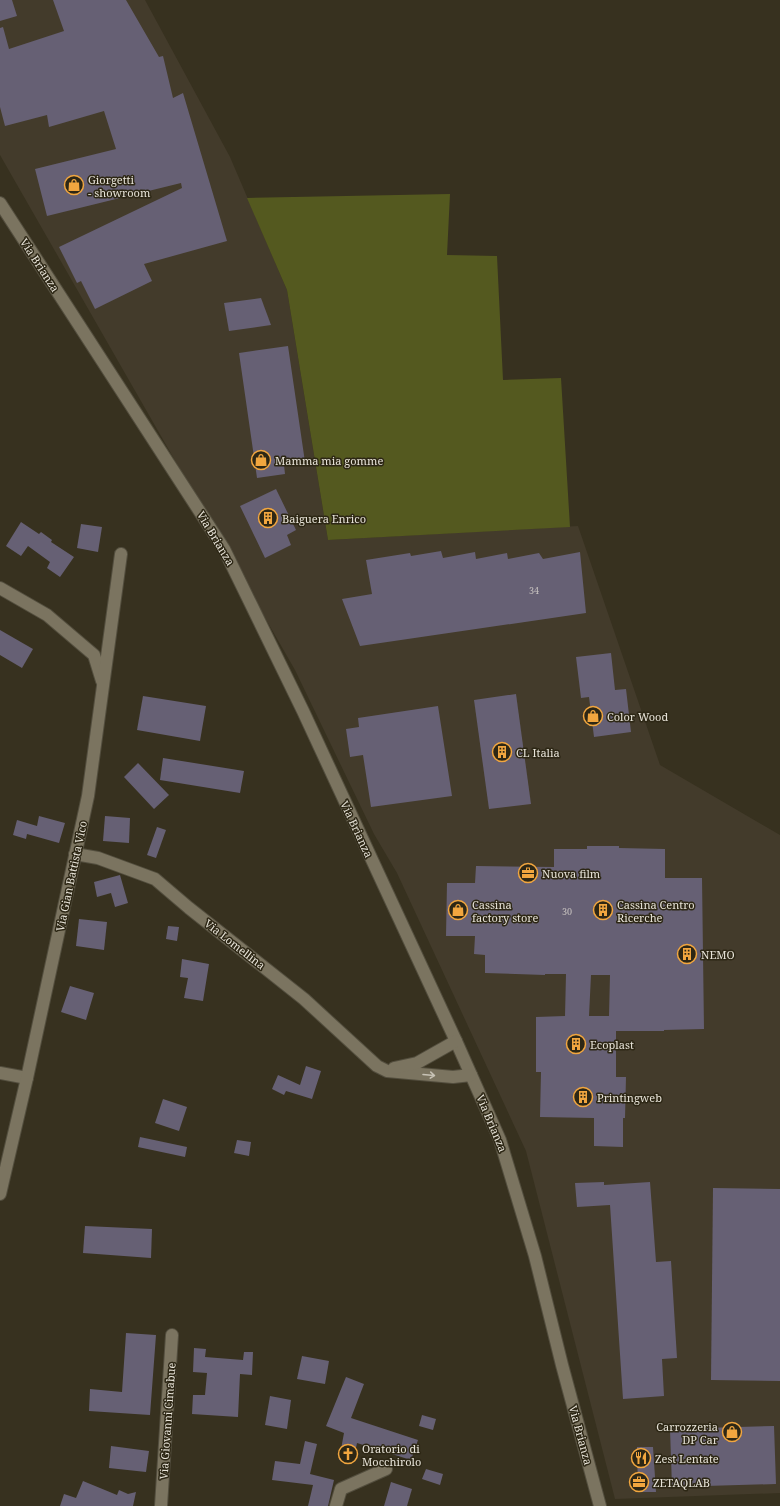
<svg xmlns="http://www.w3.org/2000/svg" width="780" height="1506" viewBox="0 0 780 1506" font-family="'Noto Serif',serif">
  <style>
    .industrial { fill: #433b2b }
    .green { fill: #54591f }
    .building { fill: #666074; fill-rule: evenodd }
    .lines { fill: none; stroke-linecap: round; stroke-linejoin: round }
    .minor-casing { stroke: #534e3e; stroke-width: 14 }
    .minor { stroke: #7b7460; stroke-width: 12 }
    .oneway { stroke: #c7c2b5 }
    .labels { text-anchor: middle; dominant-baseline: central; stroke-width: 3; stroke-linejoin: round; paint-order: stroke }
    .number-label { font-size: 9px; fill: #c8c3c0 }
    .poi-label { font-size: 11px; fill: #e8e4d9; stroke: #2d2715; text-anchor: start }
    .street-label { font-size: 11px; fill: #e8e4d9; stroke: #2d2715 }
  </style>
  <rect width="100%" height="100%" fill="#37311f"/>
  <path class="industrial" d="M0 0H145L230 157 287 290 328 540 578 526 660 765 780 835V1493L615 1499 526 1151 397 873 374 834 295 670 0 155Z"/>
  <path class="green" d="M450 194 447 255 497 256 503 380 561 378 570 527 328 540 287 290 247 198Z"/>
  <g class="building">
    <path d="M0 0H12L17 16 0 21Z"/>
    <path d="M53 0H126L159 57 163 56 173 98 183 93 227 241 144 264 152 281 95 309 81 281 77 283 59 247 182 188 181 183 47 216 35 169 116 149 104 111 49 127 47 115 5 126 0 107V28L3 27 9 49 64 31Z"/>
    <path d="M261 298 271 325 229 331 224 303Z"/>
    <path d="M288 346 305 462 284 465 285 474 257 478 239 353Z"/>
    <path d="M276 489 296 530 287 535 291 545 265 558 240 506Z"/>
    <path d="M21 522 39 534 41 532 52 540 51 542 74 557 60 577 47 568 50 562 28 546 21 556 6 546Z"/>
    <path d="M81 524 102 527 98 552 77 548Z"/>
    <path d="M441 551 443 558 475 552 476 559 507 553 508 559 539 553 543 559 580 552 586 613 360 646 342 599 372 594 366 560 410 553 411 556Z"/>
    <path d="M0 630 33 649 22 668 0 655Z"/>
    <path d="M611 653 615 690 626 689 631 732 594 737 589 697 581 698 576 657Z"/>
    <path d="M516 694 531 804 489 809 474 700Z"/>
    <path d="M143 696 206 706 200 741 137 730Z"/>
    <path d="M438 706 452 796 371 807 363 755 350 757 346 729 359 727 358 718Z"/>
    <path d="M163 758 244 771 240 793 160 780Z"/>
    <path d="M138 763 169 795 154 809 124 777Z"/>
    <path d="M39 816 65 823 59 843 27 834 26 839 13 835 17 820 37 826Z"/>
    <path d="M105 816 130 818 129 843 103 841Z"/>
    <path d="M157 827 166 830 156 858 147 855Z"/>
    <path d="M587 846H619V848L665 849V878H702L704 1029 664 1030V1031H616V1077H626L625 1118H623V1147L594 1146V1118L540 1117 541 1072H536V1017L565 1016 566 974H545V975L485 973V955L474 954 475 936H446L447 883H475L476 866 554 867V849H587ZM591 975H610L609 1016H589Z"/>
    <path d="M120 875 128 903 115 907 111 893 97 897 94 882Z"/>
    <path d="M79 919 107 922 104 950 76 946Z"/>
    <path d="M168 926 179 927 177 941 166 939Z"/>
    <path d="M182 959 209 964 203 1001 184 998 188 978 180 977Z"/>
    <path d="M70 986 94 993 86 1020 61 1012Z"/>
    <path d="M306 1066 321 1071 312 1099 286 1091 284 1095 272 1089 278 1075 300 1085Z"/>
    <path d="M163 1099 187 1107 179 1131 155 1123Z"/>
    <path d="M140 1137 187 1147 185 1157 138 1147Z"/>
    <path d="M237 1140 251 1142 249 1156 234 1153Z"/>
    <path d="M604 1182V1185L650 1182 656 1262 671 1261 677 1358 662 1359 664 1396 623 1399 610 1205 577 1207 575 1183Z"/>
    <path d="M713 1188 780 1189V1381L711 1380Z"/>
    <path d="M85 1226 152 1229 151 1258 83 1253Z"/>
    <path d="M126 1333 156 1335 150 1415 89 1411 90 1389 122 1392Z"/>
    <path d="M194 1348 206 1349 205 1357 243 1360 244 1352H253L252 1375 240 1374 238 1417 192 1414 193 1395H205L207 1373 193 1372Z"/>
    <path d="M302 1356 329 1361 325 1384 297 1379Z"/>
    <path d="M346 1377 364 1384 351 1418 418 1440 411 1460 357 1443 353 1463 339 1460 344 1433 326 1426Z"/>
    <path d="M270 1396 291 1400 287 1429 265 1425Z"/>
    <path d="M422 1415 436 1419 433 1430 419 1426Z"/>
    <path d="M774 1426 776 1484 672 1487 670 1429Z"/>
    <path d="M305 1441 317 1444 310 1474 334 1480 328 1506H308L313 1485 272 1480 275 1461 300 1464Z"/>
    <path d="M111 1446 149 1451 146 1472 109 1468Z"/>
    <path d="M637 1447H653L656 1492H638Z"/>
    <path d="M426 1469 443 1474 440 1485 422 1479Z"/>
    <path d="M83 1481 117 1495 119 1490 128 1494 136 1492 133 1506H60L64 1494 76 1498Z"/>
    <path d="M391 1482 412 1489 407 1506H384Z"/>
  </g>
  <g class="lines">
    <g class="minor-casing">
      <g id="minor">
        <path d="M0 203 224 549 303 711 456 1041 500 1140 535 1256 562 1365 600 1506"/>
        <path d="M0 588 47 615 94 655 102 681"/>
        <path d="M75 854 98 858 155 879 189 908 304 999 377 1066 387 1071 453 1077 471 1075"/>
        <path d="M394 1068 417 1063 456 1041"/>
        <path d="M0 1073 27 1078"/>
        <path d="M0 1194 27 1078 88 796 121 554"/>
        <path d="M161 1506 172 1335"/>
        <path d="M336 1506 341 1489 386 1469"/>
      </g>
    </g>
    <use href="#minor" class="minor"/>
  </g>
  <defs><path id="oneway-shaft" d="M-6 0H5M1.5-3L5.5 0L1.5 3" fill="none" stroke-width="1.6" stroke-linecap="round" stroke-linejoin="round"/></defs>
  <use class="oneway" href="#oneway-shaft" transform="translate(429 1075) rotate(5)"/>
  <defs>
    <g id="shop-ring" transform="scale(1)"><circle r="9.5" fill="#2d2715" stroke="#f1a63f" stroke-width="1.5"/><path d="M-5-2.5h2.3a2.7 3.5 0 0 1 5.4 0H5L5.5 6h-11ZM-1.5-2.5h3a1.5 2.3 0 0 0-3 0Z" fill="#f1a63f"/></g>
    <g id="building-ring" transform="scale(1)"><circle r="9.5" fill="#2d2715" stroke="#f1a63f" stroke-width="1.5"/><path d="M-4-6H4V6H1V3H-1V6H-4ZM-2.5-4.3h1.7v1.8h-1.7ZM.8-4.3h1.7v1.8H.8ZM-2.5-1h1.7V.8h-1.7ZM.8-1h1.7V.8H.8Z" fill="#f1a63f"/></g>
    <g id="office-ring" transform="scale(1)"><circle r="9.5" fill="#2d2715" stroke="#f1a63f" stroke-width="1.5"/><path d="M-6-3h4V-5.5h4V-3h4V5H-6ZM-1-4.5V-3h2v-1.5ZM-6 0V1H6V0Z" fill="#f1a63f"/></g>
    <g id="church-ring" transform="scale(1)"><circle r="9.5" fill="#2d2715" stroke="#f1a63f" stroke-width="1.5"/><path d="M-1.2-6h2.4v3.5h3.3v2.4h-3.3V6h-2.4V-.1h-3.3v-2.4h3.3Z" fill="#f1a63f"/></g>
    <g id="restaurant-ring" transform="scale(1)"><circle r="9.5" fill="#2d2715" stroke="#f1a63f" stroke-width="1.5"/><path d="M-5-6h1v4h1v-4h1v4h1v-4h1v5L-1.5 .5V6h-2V.5L-5-1ZM5-6V6H3V1.5H1.5Q1.5-4 5-6Z" fill="#f1a63f"/></g>
  </defs>
  <g fill-rule="evenodd">
    <use href="#shop-ring" x="74" y="185"/>
    <use href="#shop-ring" x="261" y="460"/>
    <use href="#building-ring" x="268" y="518"/>
    <use href="#shop-ring" x="593" y="716"/>
    <use href="#building-ring" x="502" y="752"/>
    <use href="#office-ring" x="528" y="873"/>
    <use href="#shop-ring" x="458" y="910"/>
    <use href="#building-ring" x="603" y="910"/>
    <use href="#building-ring" x="687" y="954"/>
    <use href="#building-ring" x="576" y="1044"/>
    <use href="#building-ring" x="583" y="1097"/>
    <use href="#shop-ring" x="732" y="1432"/>
    <use href="#church-ring" x="348" y="1454"/>
    <use href="#restaurant-ring" x="641" y="1458"/>
    <use href="#office-ring" x="639" y="1482"/>
  </g>
  <g class="labels">
    <g class="number-label">
      <text x="534" y="590">34</text>
      <text x="567" y="911">30</text>
    </g>
    <g class="poi-label">
      <text x="88" y="179">Giorgetti<tspan x="88" dy="13">- showroom</tspan></text>
      <text x="275" y="460">Mamma mia gomme</text>
      <text x="282" y="518">Baiguera Enrico</text>
      <text x="607" y="716">Color Wood</text>
      <text x="516" y="752">CL Italia</text>
      <text x="542" y="873">Nuova film</text>
      <text x="472" y="904">Cassina<tspan x="472" dy="13">factory store</tspan></text>
      <text x="617" y="904">Cassina Centro<tspan x="617" dy="13">Ricerche</tspan></text>
      <text x="701" y="954">NEMO</text>
      <text x="590" y="1044">Ecoplast</text>
      <text x="597" y="1097">Printingweb</text>
      <text x="718" y="1426" text-anchor="end">Carrozzeria<tspan x="718" dy="13">DP Car</tspan></text>
      <text x="362" y="1448">Oratorio di<tspan x="362" dy="13">Mocchirolo</tspan></text>
      <text x="655" y="1458">Zest Lentate</text>
      <text x="653" y="1482">ZETAQLAB</text>
    </g>
    <g class="street-label">
      <text transform="translate(40 265) rotate(57)">Via Brianza</text>
      <text transform="translate(216 538) rotate(59)">Via Brianza</text>
      <text transform="translate(357 829) rotate(65)">Via Brianza</text>
      <text transform="translate(71 876) rotate(-78)">Via Gian Battista Vico</text>
      <text transform="translate(235 944) rotate(38)">Via Lomellina</text>
      <text transform="translate(492 1123) rotate(67)">Via Brianza</text>
      <text transform="translate(167 1421) rotate(-86)">Via Giovanni Cimabue</text>
      <text transform="translate(581 1435) rotate(75)">Via Brianza</text>
    </g>
  </g>
</svg>
